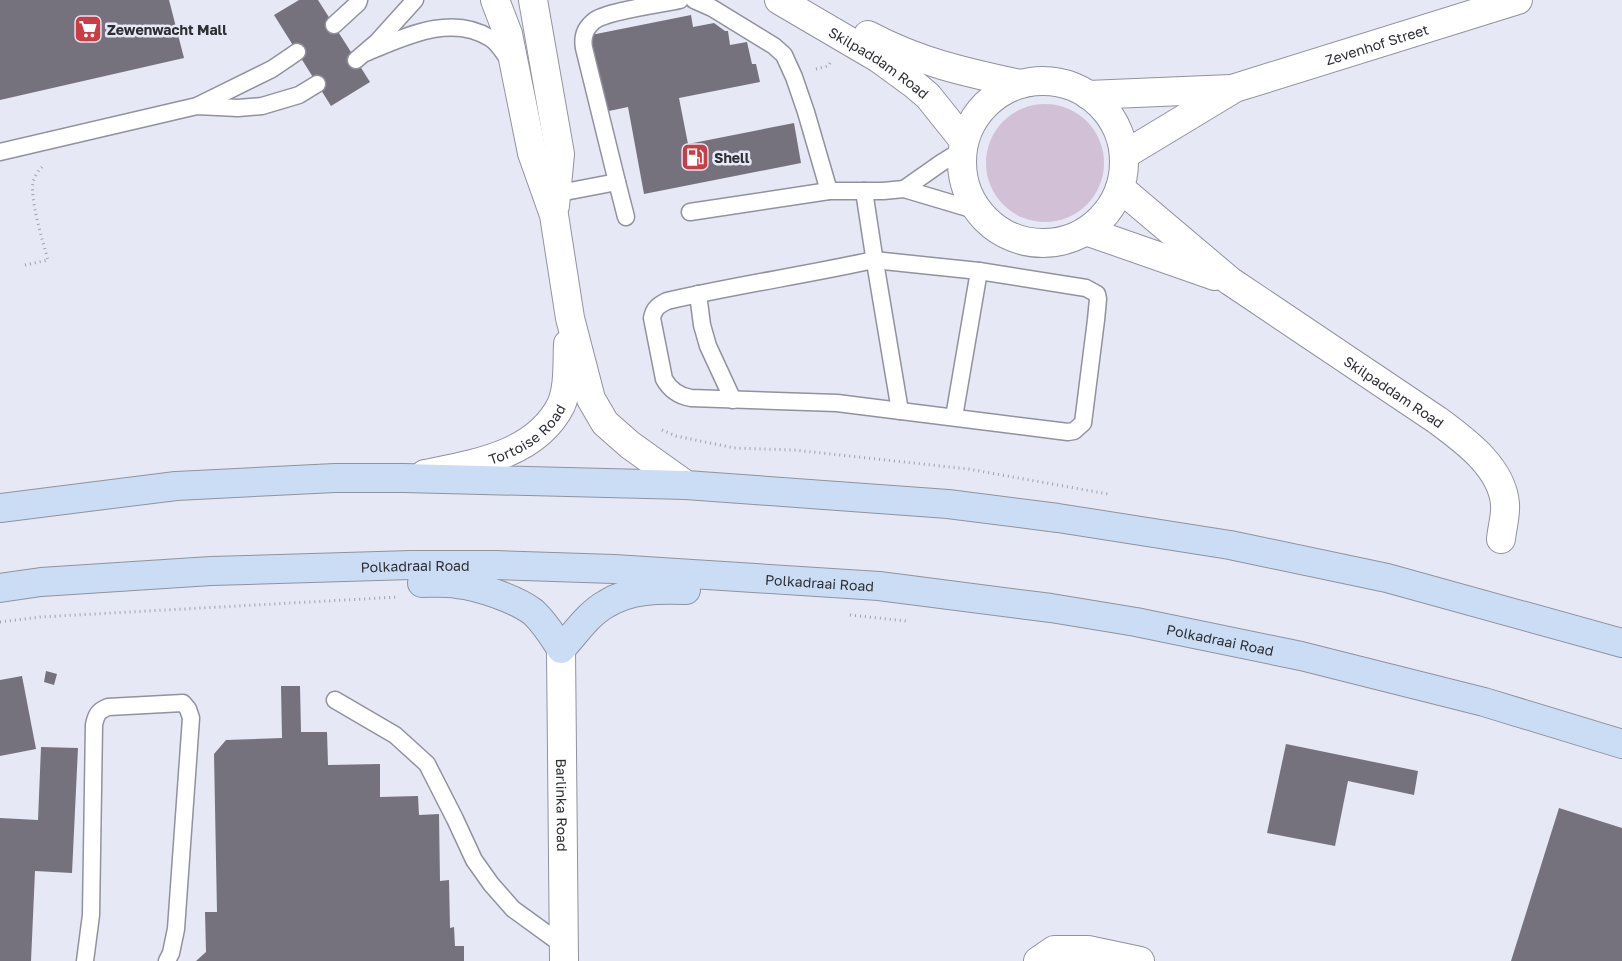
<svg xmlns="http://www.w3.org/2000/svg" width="1622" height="961" viewBox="0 0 1622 961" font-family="'Golos Text',sans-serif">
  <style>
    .green { fill: #d1c0d6 }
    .building { fill: #75727d }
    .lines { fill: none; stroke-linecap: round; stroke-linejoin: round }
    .service-casing { stroke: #90929e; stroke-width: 19 }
    .minor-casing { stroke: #90929e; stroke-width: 30 }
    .secondary-casing { stroke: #90929e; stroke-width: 30 }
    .path { stroke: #9fa1ab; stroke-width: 3; stroke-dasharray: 1 4; stroke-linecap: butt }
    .service { stroke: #fff; stroke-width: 16 }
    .minor { stroke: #fff; stroke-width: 28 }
    .secondary { stroke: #cbddf5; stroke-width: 28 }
    .labels { text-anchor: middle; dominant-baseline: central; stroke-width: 5; stroke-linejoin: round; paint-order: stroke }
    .poi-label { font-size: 14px; font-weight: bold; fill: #2e2f34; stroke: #e6e8f5; text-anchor: start }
    .street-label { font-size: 14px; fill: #2e2f34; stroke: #e6e8f5 }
  </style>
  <rect width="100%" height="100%" fill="#e6e8f5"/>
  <circle class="green" cx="1045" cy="163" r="59"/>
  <g class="building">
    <path d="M0 0H169L184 58 0 100Z"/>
    <path d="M299 0H318L370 82 331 106 274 15Z"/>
    <path d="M691 15 693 27 714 23 725 31H728L730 45 747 42 752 64H756L760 82 679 98 688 144 794 123 801 163 644 194 628 107 604 112 586 36Z"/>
    <path d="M46 671 57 674 54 685 44 682Z"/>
    <path d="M22 676 36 749 0 756V680Z"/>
    <path d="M281 686H300L301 732H327L328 765 380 764V797L418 796 419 815 439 814 440 881 449 880 450 928 454 927 455 946H464V961H196L206 952 205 912H217L214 754 226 740 282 738Z"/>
    <path d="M1286 744 1418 771 1414 795 1348 781 1335 846 1267 833Z"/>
    <path d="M41 747 78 748 72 873 35 871 31 961H0V818L38 820Z"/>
    <path d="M1559 808 1622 828V961H1511Z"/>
  </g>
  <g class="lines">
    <g class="service-casing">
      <g id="service">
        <path d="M694 0 712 8 774 46 784 55 794 77 806 112 829 191"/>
        <path d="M334 25 358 3 359 0"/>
        <path d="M365 53C403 38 450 13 490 38 498 42 504 54 510 61"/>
        <path d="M356 60 377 42 415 0"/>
        <path d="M199 105 272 69 297 52"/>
        <path d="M0 152 197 106 238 108 262 106 299 95 317 84"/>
        <path d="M617 182 584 48C582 37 585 28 594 21 606 11 662 4 680 0"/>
        <path d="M904 189 941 163 962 150"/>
        <path d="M864 191 874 256 900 411"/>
        <path d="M549 195 617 182 626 217"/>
        <path d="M690 212 829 191H883L904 189 978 211"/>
        <path d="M874 260 979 271 1086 288 1097 294 1098 299 1096 320 1083 423 1074 431 1068 432 837 403 691 398C679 396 670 390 664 379L652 318C654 308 659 305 667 301 736 285 806 275 874 260Z"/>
        <path d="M698 294 702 325 708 346 733 400"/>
        <path d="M954 417 979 271"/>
        <path d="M335 700 395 735 427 764 455 819 474 860 491 884 513 909 564 946"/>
        <path d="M85 961 91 915 94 725C96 715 98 711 108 707L183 703 188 709 191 718 176 929 171 953 167 961"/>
      </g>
    </g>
    <g class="minor-casing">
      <g id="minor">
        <path d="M495 0 508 34 532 153 554 215 570 318 591 399 605 423 630 445 686 485"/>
        <path d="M533 0 560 154 555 206"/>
        <path id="s1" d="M779 0 878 58 915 85 928 96 964 141"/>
        <path d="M868 35C919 62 964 72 1020 84"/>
        <circle cx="1043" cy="162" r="81"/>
        <path d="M1088 95 1231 89"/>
        <path id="s2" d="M1124 155 1235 88 1518 0"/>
        <path id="s3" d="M1120 188 1230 281 1437 420C1464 440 1502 467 1505 504 1506 515 1502 528 1501 539"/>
        <path d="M1086 231 1215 276"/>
        <path id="s4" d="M425 474C474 464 536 455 561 405 569 387 567 363 568 344"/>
        <path id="s5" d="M561 649 564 961"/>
        <path d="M1038 961 1054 950H1088L1140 961"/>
      </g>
    </g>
    <g class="secondary-casing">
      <g id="secondary">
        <path d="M0 508 176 486 335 478H404L686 485 948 504 1058 518 1230 545 1387 578 1622 643"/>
        <path d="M422 583C433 583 445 582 457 584 478 586 516 599 533 612 544 622 553 636 561 649 575 634 588 614 606 604 630 589 658 589 686 590"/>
        <path id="s6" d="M0 588 41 582 211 571 411 565H496L614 569 879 586 1051 608 1136 622 1301 656 1484 702 1622 744"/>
      </g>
    </g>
    <g class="path">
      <path d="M816 69 828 66 830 63"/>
      <path d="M25 265 48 260C43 242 30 200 33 183 34 177 38 171 42 167"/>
      <path d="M662 430 676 436 734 448 794 450 968 469 1108 494"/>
      <path d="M850 615 906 621"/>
      <path d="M0 622 40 617 399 597"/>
    </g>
    <use href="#service" class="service"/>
    <use href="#minor" class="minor"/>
    <use href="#secondary" class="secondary"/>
  </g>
  <defs>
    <g id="supermarket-square" transform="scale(1.4375)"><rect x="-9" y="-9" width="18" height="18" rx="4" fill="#cc3c45" stroke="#e6e8f5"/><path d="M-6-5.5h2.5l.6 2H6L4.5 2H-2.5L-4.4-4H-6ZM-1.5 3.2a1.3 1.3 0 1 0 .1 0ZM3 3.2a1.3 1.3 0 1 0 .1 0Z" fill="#fff"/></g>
    <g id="fuel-square" transform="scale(1.4375)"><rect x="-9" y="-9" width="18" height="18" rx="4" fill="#cc3c45" stroke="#e6e8f5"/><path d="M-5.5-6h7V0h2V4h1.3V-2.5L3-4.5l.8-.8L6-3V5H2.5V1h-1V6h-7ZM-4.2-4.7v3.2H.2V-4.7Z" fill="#fff"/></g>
  </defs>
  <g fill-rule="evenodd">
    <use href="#supermarket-square" x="88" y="29"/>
    <use href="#fuel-square" x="695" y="157"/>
  </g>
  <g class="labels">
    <g class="poi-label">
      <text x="107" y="29">Zewenwacht Mall</text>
      <text x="714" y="157">Shell</text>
    </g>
    <g class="street-label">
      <text stroke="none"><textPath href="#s2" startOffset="278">Zevenhof Street</textPath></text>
      <text stroke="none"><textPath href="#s1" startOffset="118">Skilpaddam Road</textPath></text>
      <text stroke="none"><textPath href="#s3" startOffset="342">Skilpaddam Road</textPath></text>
      <text stroke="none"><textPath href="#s4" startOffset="112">Tortoise Road</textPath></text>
      <text stroke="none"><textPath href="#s6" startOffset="416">Polkadraai Road</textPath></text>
      <text stroke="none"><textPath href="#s6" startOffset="821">Polkadraai Road</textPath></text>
      <text stroke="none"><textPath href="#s6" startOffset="1226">Polkadraai Road</textPath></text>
      <text stroke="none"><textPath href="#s5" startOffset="156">Barlinka Road</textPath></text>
    </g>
  </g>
</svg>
